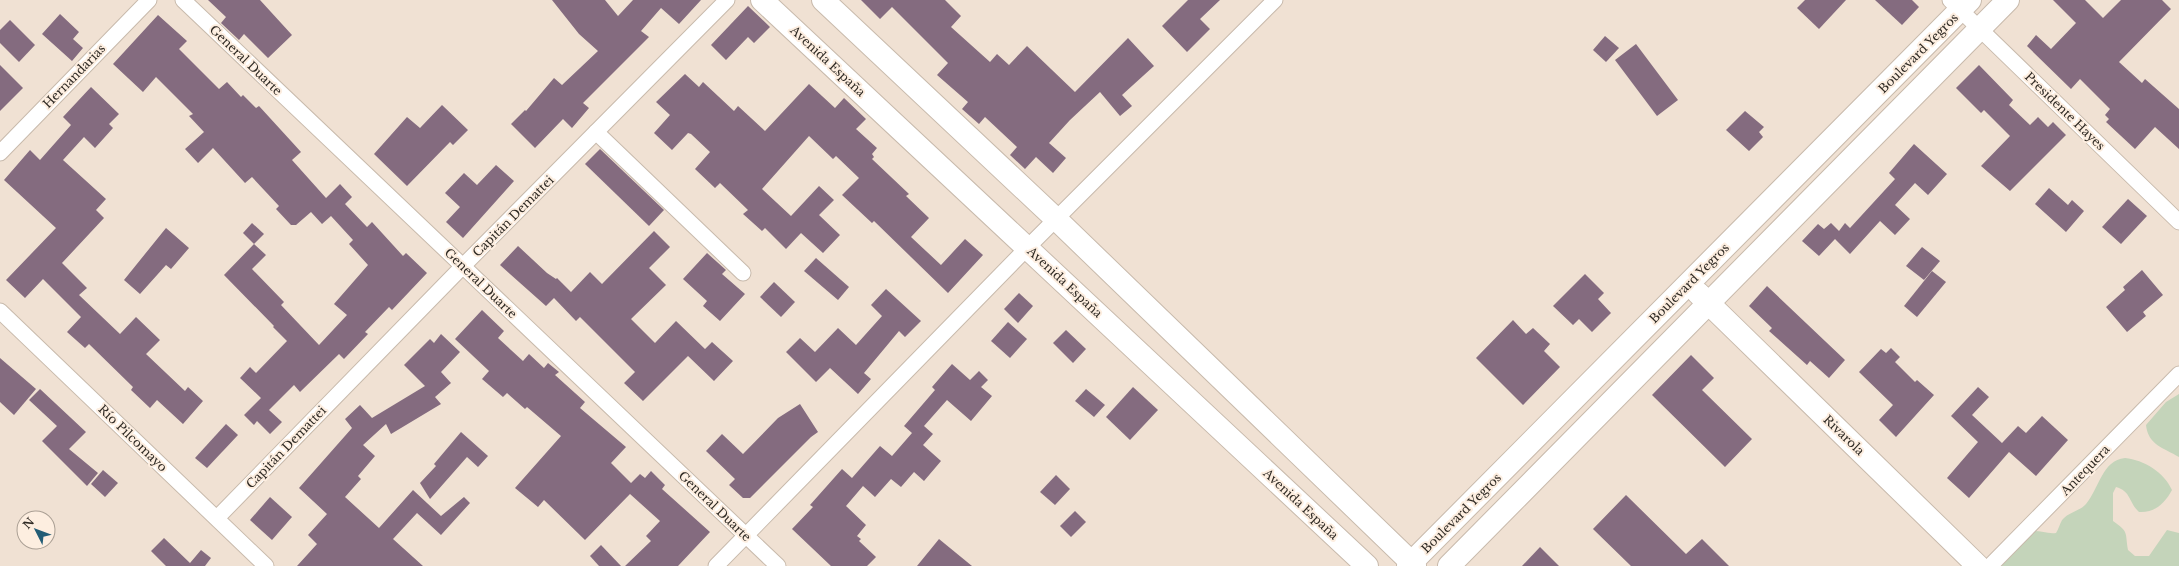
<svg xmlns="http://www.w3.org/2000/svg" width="2179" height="566" viewBox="0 0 2179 566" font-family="'Libre Baskerville',serif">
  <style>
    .green { fill: #c4d4ba }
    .building { fill: #846b7f }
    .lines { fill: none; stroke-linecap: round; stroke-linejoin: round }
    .street-casing { stroke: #c8baac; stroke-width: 17 }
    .secondary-casing { stroke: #c8baac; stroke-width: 24 }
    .street { stroke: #fff; stroke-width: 15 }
    .secondary { stroke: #fff; stroke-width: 22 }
    .labels { text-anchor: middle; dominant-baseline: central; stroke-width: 4; stroke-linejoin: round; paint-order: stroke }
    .street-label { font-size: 12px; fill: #2f2a24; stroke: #fdeee0 }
  </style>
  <rect width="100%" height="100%" fill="#f0e1d3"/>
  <g class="green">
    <path d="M2179 394V457C2164 448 2148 445 2146 425L2166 402Z"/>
    <path d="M2125 458C2144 460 2164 472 2172 490 2165 503 2155 513 2139 512 2129 503 2131 491 2116 487L2113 493V521C2129 532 2125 532 2128 550L2135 556H2149L2167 530 2179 533V566H1998L2034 531C2042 531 2048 534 2056 533 2059 529 2060 522 2063 519 2069 512 2080 511 2086 504 2099 489 2102 460 2125 458Z"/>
  </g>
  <g class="building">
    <path d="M208 0H260L292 35 268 58 244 34 239 40 221 23 226 17Z"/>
    <path d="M552 0H605L618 16 633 0H701L679 24 661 8 641 31 649 37 583 103 589 108 572 128 563 119 535 148 511 124 525 110 526 111 554 78 562 85 598 51 579 34Z"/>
    <path d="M861 0H945L961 16 951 27 990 62 997 54 1009 65 1027 46 1075 92 1128 38 1154 66 1122 95 1132 106 1120 116 1100 92 1070 120 1049 143 1066 158 1053 173 1036 157 1025 169 1010 155 1017 147 985 117 979 124 962 109 968 102 937 75 948 63 892 7 880 19Z"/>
    <path d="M1188 0H1220L1200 19 1210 29 1187 52 1162 26Z"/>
    <path d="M1805 0H1846L1819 29 1797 8Z"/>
    <path d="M1875 0H1912L1919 7 1902 25Z"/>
    <path d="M2053 0H2085L2103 18 2121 0H2162L2171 9 2119 62 2142 83 2145 79 2179 109V149L2155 127 2135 149 2106 122 2109 119 2105 115 2110 109 2080 79 2071 89 2027 46 2036 35 2051 49 2076 23Z"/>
    <path d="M748 6 770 27 754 43 748 37 726 60 711 45Z"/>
    <path d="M60 14 79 32 73 39 83 48 72 61 42 34Z"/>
    <path d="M158 15 187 41 179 49 219 89 227 82 241 97 243 95 256 108 259 106 291 141 301 152 292 160 326 198 340 184 352 197 345 204 367 227 372 222 403 256 406 253 427 273 392 310 389 307 365 332 368 334 344 359 339 354 300 392 294 385 269 410 282 422 270 434 257 421 254 425 244 415 261 398 240 378 250 367 256 373 287 341 273 327 274 326 224 275 254 244 266 255 252 269 284 302 281 305 319 345 347 315 334 304 368 265 349 244 353 240 331 216 322 224 311 212 296 225H291L276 209 279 206 252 177 245 183 213 148 198 163 185 149 204 132 189 116 193 114 156 77 143 92 113 64Z"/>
    <path d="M10 20 35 45 19 62 0 43V30Z"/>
    <path d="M1605 36 1619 48 1606 62 1593 50Z"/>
    <path d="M1636 44 1678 100 1657 116 1615 60Z"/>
    <path d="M0 65 23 88 0 111Z"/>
    <path d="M1979 65 2013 100 2009 105 2030 125 2038 117 2048 127 2053 122 2066 135 2010 191 1981 166 2010 136 1984 110 1981 113 1956 88Z"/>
    <path d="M685 74 699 87 703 82 734 111 738 106 765 131 809 84 835 108 844 98 866 119 856 129 877 148 872 154 874 157 872 159 909 194 906 196 929 218 911 237 941 265 965 239 983 255 948 293 874 221 872 223 842 195 859 178 836 156 833 159 809 136 762 189 791 216 819 186 834 200 819 215 840 235 823 253 801 233 786 249 765 228 762 231 743 214 748 210 720 183 715 188 695 169 710 152 691 134 688 133 672 150 654 133 670 115 656 102Z"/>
    <path d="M91 87 119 114 109 124 113 128 95 148 84 137 63 160 106 199 96 210 104 218 62 263 87 288 79 295 120 334 136 317 160 340 146 354 185 391 188 387 203 401 183 424 157 400 150 408 131 390 133 387 89 344 85 348 67 332 81 317 43 279 25 298 6 280 56 228 4 180 30 150 40 160 71 125 63 117Z"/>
    <path d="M442 105 468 130 453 145 450 142 407 186 374 154 407 117 420 128Z"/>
    <path d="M1745 111 1764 127 1759 132 1763 137 1749 151 1726 130Z"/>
    <path d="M1914 144 1947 174 1928 195 1915 183 1895 205 1910 219 1895 235 1880 221 1850 254 1835 239 1819 256 1802 241 1818 224 1824 229 1831 223 1839 231 1845 223 1850 228 1895 179 1889 173Z"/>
    <path d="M600 149 664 210 649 226 585 164Z"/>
    <path d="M496 165 514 181 463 238 446 222 460 207 445 193 464 173 477 185Z"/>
    <path d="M2049 188 2068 205 2072 200 2084 211 2066 232 2035 204Z"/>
    <path d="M2128 199 2147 216 2121 244 2102 227Z"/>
    <path d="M252 223 264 234 254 244 243 233Z"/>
    <path d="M166 228 189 248 171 269 166 265 140 294 124 280Z"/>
    <path d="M654 231 670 247 649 268 666 285 631 319 655 343 676 321 705 349 712 342 733 361 714 381 688 356 643 401 624 383 635 372 580 317 576 321 554 298 546 306 500 265 518 246 547 273 556 279 557 278 571 292 590 272 602 284Z"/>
    <path d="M1922 247 1940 261 1924 280 1906 266Z"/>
    <path d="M707 253 726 270 722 274 745 294 720 321 703 306 707 301 683 279Z"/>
    <path d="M816 258 849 287 838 300 804 271Z"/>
    <path d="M2142 270 2163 295 2143 312 2146 316 2127 332 2106 307 2125 290 2123 287Z"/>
    <path d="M1932 271 1946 282 1917 317 1904 306Z"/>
    <path d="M1585 274 1604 293 1598 299 1611 313 1592 332 1579 319 1573 325 1553 306Z"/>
    <path d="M774 282 795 302 781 317 760 297Z"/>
    <path d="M1767 286 1845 360 1829 378 1810 361 1807 365 1769 331 1772 328 1749 306Z"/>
    <path d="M886 289 921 321 905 337 899 331 864 373 871 379 858 394 830 368 816 382 786 352 800 338 815 352 838 328 856 345 882 316 871 305Z"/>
    <path d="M1019 293 1033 306 1018 323 1004 309Z"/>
    <path d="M482 310 504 331 498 338 523 361 529 354 544 368 548 363 559 372 555 375 585 402 580 408 626 447 611 463 631 483 640 474 645 478 651 471 665 485 662 489 710 532 678 566H625L651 541 646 536 660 521 630 494 585 540 544 500 538 507 515 488 561 436 527 407 525 409 507 393 503 397 482 379 489 371 455 339Z"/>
    <path d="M1513 320 1526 334 1533 328 1550 344 1544 351 1560 367 1523 405 1476 358Z"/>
    <path d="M1008 322 1027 339 1010 358 991 341Z"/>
    <path d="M1066 330 1086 349 1073 363 1053 343Z"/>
    <path d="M441 334 460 352 441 372 451 383 435 397 441 404 391 434 386 424 363 445 375 456 358 476 361 479 345 497 379 528 413 490 441 516 464 497 470 503 441 535 417 513 393 539 423 566H297L317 544 308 535 327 514 299 488 352 428 345 419 360 405 372 418 425 386 404 365 430 339 434 343Z"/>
    <path d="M1891 348 1900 357 1895 362 1915 382 1917 380 1934 395 1896 437 1879 420 1893 405 1859 372 1881 349 1886 353Z"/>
    <path d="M1691 355 1714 378 1702 390 1752 439 1725 467 1652 395Z"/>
    <path d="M0 358 36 389 14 415 0 402Z"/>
    <path d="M952 364 970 380 979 371 988 380 981 387 992 396 971 421 947 400 924 426 933 434 923 445 941 461 924 481 914 472 901 487 891 479 875 497 863 486 846 506 866 525 857 536 861 539 859 541 876 557 867 566H831L792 529 813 507 810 505 842 469 852 478 880 446 892 456 912 433 904 426 935 390 932 387Z"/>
    <path d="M1133 387 1158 410 1130 440 1106 417Z"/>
    <path d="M1978 387 1989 397 1972 415 2002 443 2018 426 2026 433 2042 416 2068 440 2036 476 2009 452 1969 498 1947 478 1978 442 1951 416Z"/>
    <path d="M40 389 86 432 69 449 98 473 87 486 42 441 57 426 29 400Z"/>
    <path d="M1086 389 1105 405 1094 417 1075 401Z"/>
    <path d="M800 404 818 432 811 437 750 498H743L729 485 735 479 706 451 722 434 743 454 778 418Z"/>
    <path d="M226 424 238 435 207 468 195 458Z"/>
    <path d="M461 432 488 456 478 467 467 457 430 499 420 483 436 466 434 464Z"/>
    <path d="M103 470 118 483 105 497 91 484Z"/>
    <path d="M1056 475 1070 489 1055 505 1040 492Z"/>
    <path d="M1626 495 1686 554 1702 539 1729 566H1631L1593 529Z"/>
    <path d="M270 497 292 517 272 540 250 520Z"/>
    <path d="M1075 511 1086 522 1071 537 1060 526Z"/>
    <path d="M164 538 190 563 201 550 211 558 205 566H166L151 551Z"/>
    <path d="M939 539 972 566H917Z"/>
    <path d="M601 545 621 566H599L590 556Z"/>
    <path d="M1540 547 1559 566H1522Z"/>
  </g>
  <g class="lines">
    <g class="street-casing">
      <g id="street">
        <path d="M183 0 778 566"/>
        <path d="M1950 0 2179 222"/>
        <path d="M596 132 743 273"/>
        <path d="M0 153 149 0"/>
        <path d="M0 311 266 566"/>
        <path d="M217 518 463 266 727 0"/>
        <path d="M716 566 1028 247 1275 0"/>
        <path d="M1990 566 2179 374"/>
      </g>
    </g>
    <g class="secondary-casing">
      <g id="secondary">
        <path d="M762 0 1367 566"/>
        <path d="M823 0 1056 219 1415 566"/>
        <path d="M1698 293 1978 566"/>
        <path d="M1408 566 1970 0"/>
        <path d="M1449 566 2008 0"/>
      </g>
    </g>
    <use href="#street" class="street"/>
    <use href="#secondary" class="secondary"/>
  </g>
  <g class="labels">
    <g class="street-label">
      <text transform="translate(1918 53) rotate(-45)">Boulevard Yegros</text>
      <text transform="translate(246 60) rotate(44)">General Duarte</text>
      <text transform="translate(828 61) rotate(43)">Avenida España</text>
      <text transform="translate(74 76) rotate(-46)">Hernandarias</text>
      <text transform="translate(2065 111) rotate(44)">Presidente Hayes</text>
      <text transform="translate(513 216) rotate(-45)">Capitán Demattei</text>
      <text transform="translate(1065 282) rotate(43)">Avenida España</text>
      <text transform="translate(481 283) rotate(44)">General Duarte</text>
      <text transform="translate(1689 283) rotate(-45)">Boulevard Yegros</text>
      <text transform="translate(1844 435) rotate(44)">Rivarola</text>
      <text transform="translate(133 438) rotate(44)">Río Pilcomayo</text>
      <text transform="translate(286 447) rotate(-46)">Capitán Demattei</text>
      <text transform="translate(2085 470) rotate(-46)">Antequera</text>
      <text transform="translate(1301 504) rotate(43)">Avenida España</text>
      <text transform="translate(715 506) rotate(44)">General Duarte</text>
      <text transform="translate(1461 513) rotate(-45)">Boulevard Yegros</text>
    </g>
  </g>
  <g transform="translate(36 530) rotate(312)"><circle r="19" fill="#fdeee0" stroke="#aba095"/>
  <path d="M0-3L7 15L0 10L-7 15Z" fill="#235d76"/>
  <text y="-6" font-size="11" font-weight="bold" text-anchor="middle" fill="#2f2a24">N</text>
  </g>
</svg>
